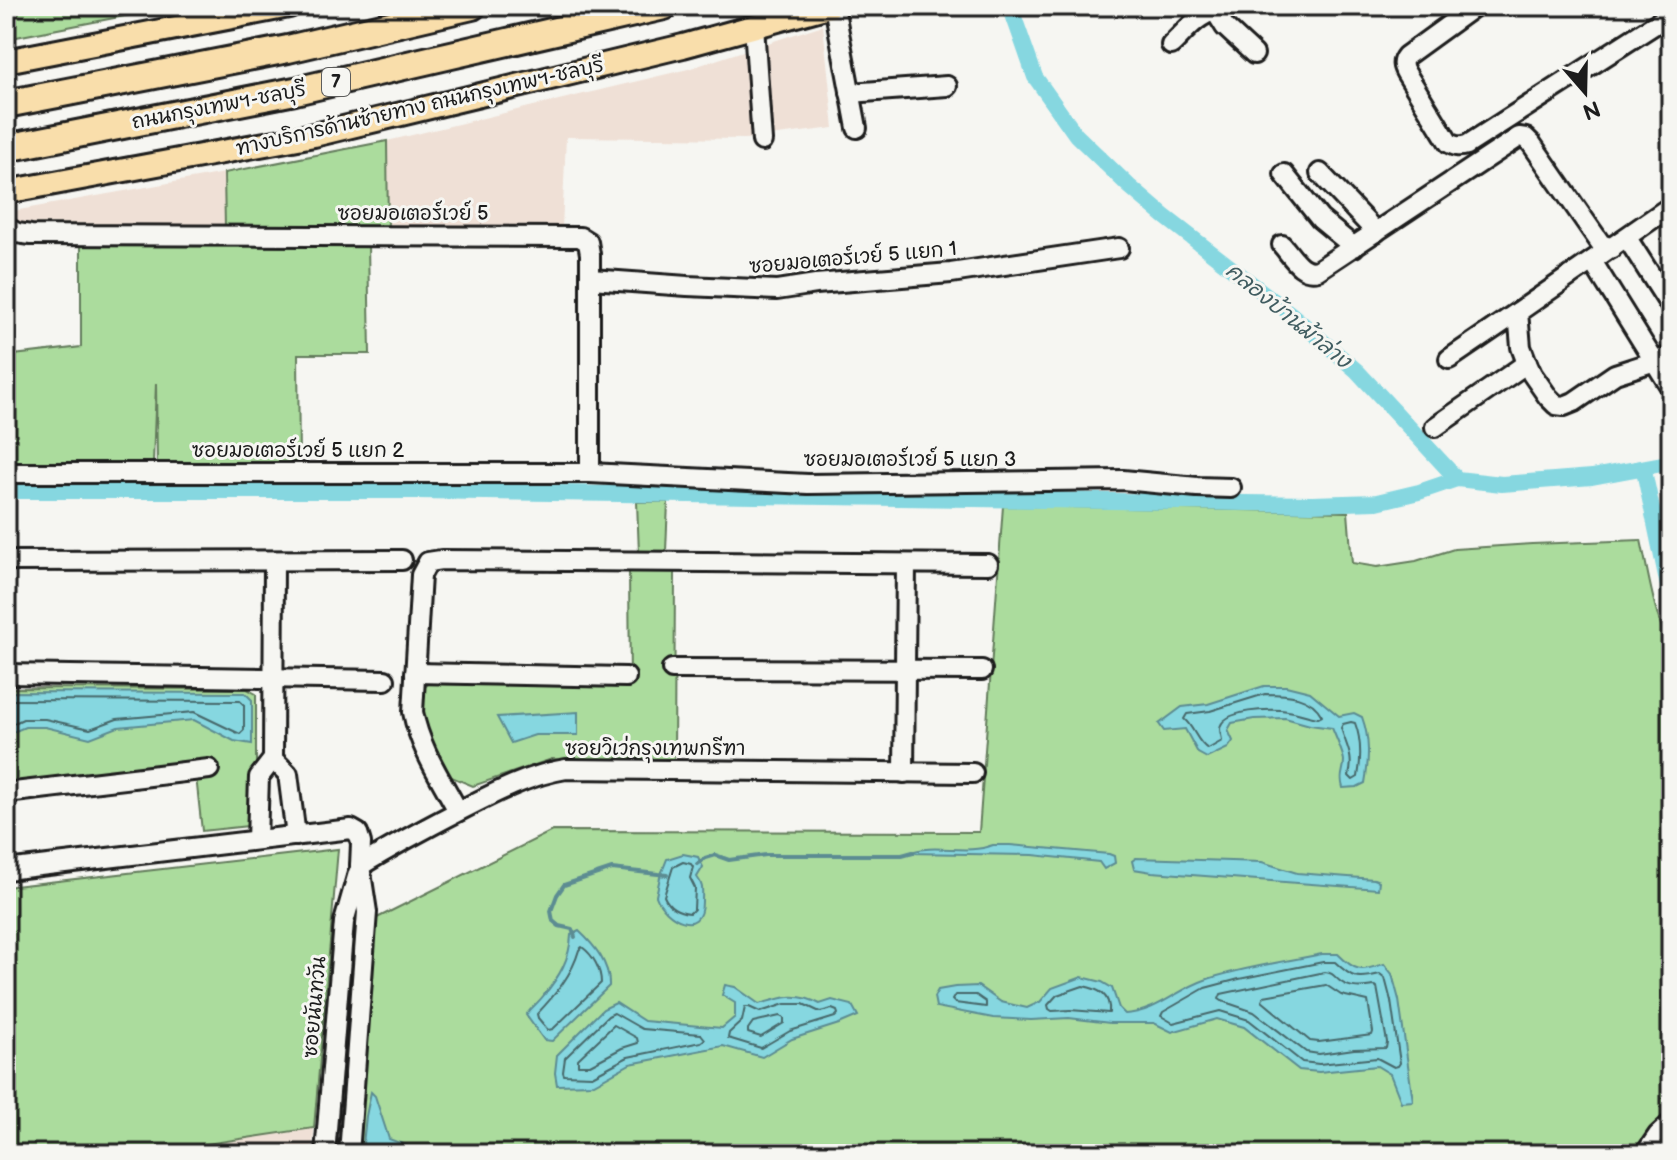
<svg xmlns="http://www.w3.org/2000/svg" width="1677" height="1160" viewBox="0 0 1677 1160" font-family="'Balsamiq Sans','Playpen Sans Thai',sans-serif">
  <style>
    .built { fill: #efe0d6 }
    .green { fill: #abdc9d; stroke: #647c5c; stroke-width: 2 }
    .water { fill: #86d7e0; stroke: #5c8c92; stroke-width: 2 }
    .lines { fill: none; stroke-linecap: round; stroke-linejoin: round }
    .shore { stroke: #46676a; stroke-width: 2 }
    .stream { stroke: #5c8c92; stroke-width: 4 }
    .canal { stroke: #86d7e0; stroke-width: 16 }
    .minor-casing { stroke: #1c1c1c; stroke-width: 24 }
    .major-casing { stroke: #1c1c1c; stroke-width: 28 }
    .highway-casing { stroke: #1c1c1c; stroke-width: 32 }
    .minor { stroke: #f6f6f2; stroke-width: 18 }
    .major { stroke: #f9deab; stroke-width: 22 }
    .highway { stroke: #f9deab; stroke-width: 26 }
    .labels { text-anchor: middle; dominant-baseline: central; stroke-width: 6; stroke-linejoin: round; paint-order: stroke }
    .shield { fill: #f6f6f2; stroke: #5d5d5c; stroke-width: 2 }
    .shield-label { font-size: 18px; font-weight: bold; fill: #1c1c1c }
    .street-label { font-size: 20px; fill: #1c1c1c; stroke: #f6f6f2 }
    .water-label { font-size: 22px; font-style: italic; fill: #415d61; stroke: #f6f6f2 }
  </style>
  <rect width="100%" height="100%" fill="#f6f6f2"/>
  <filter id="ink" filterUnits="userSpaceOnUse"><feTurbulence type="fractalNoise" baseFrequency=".0125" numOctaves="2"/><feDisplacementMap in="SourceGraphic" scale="16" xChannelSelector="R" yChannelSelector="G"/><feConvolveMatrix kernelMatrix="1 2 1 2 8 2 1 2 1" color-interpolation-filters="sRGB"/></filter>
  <g filter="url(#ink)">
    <g class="built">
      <path d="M823 25 834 128 745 139 566 137 562 229 388 230 387 141 688 69Z"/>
      <path d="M224 173 225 228H24L9 219 8 212Z"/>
      <path d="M314 1128 312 1154H140Z"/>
    </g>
    <g class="green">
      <path d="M6 6H176L6 39Z"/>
      <path d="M387 141 388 230 225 228 224 173Z"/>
      <path d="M81 243 368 244 370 354H298L299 463 157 466 156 383 153 463 6 465 14 355 81 347Z"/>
      <path d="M637 502H668L666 551 675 572 674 763 552 759 473 786 449 776 433 749 422 715 419 693 431 681 630 685 629 570 639 553Z"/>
      <path d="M1003 506 1348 512 1352 563 1377 567 1416 561 1454 549 1532 544 1641 540C1649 577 1654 615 1671 650V1154H357L375 919 552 831 979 832Z"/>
      <path d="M6 688 247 689 256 694V763L248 826 202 831 195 767 6 788Z"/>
      <path d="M338 849 314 1128 140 1154H6V887Z"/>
    </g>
    <g class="water">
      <path d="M1264 686H1286L1310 692 1339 716 1354 713 1362 717C1370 739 1369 760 1365 783L1357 787 1343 788C1339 774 1344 773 1344 761 1344 756 1335 735 1332 728L1310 725 1285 718 1254 719 1232 723 1228 730 1233 741 1228 748 1207 758 1198 753 1185 729 1164 731 1159 724 1182 707 1208 704Z"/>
      <path d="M6 692 245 693 252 700V744L234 741 194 720 118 727 90 738 45 727H25L6 735Z"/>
      <path d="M578 712V735H535L511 743 497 717Z"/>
      <path d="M993 845H1010L1109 854 1114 856 1115 863 1104 869 1099 862 1033 855 908 853C936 842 964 856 993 845Z"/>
      <path d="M683 854 698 857 703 867 697 877C704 886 702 891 702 902 702 939 664 918 656 896L660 877 667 859Z"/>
      <path d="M1136 858 1262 862 1297 873 1374 879 1379 881 1378 889 1152 872 1134 869 1132 861Z"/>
      <path d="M579 931C595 946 610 964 609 986L552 1041 544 1040 526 1015C531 1008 538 1003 544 995 559 977 570 959 571 935Z"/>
      <path d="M1322 954H1338C1357 973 1360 971 1384 964L1392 974 1399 1000 1413 1101 1401 1102 1390 1074 1377 1066 1319 1072 1299 1070 1244 1027 1217 1019 1172 1032 1154 1023H1110L1069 1018 1031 1020 993 1018 936 1007 934 997 938 990 955 987 978 986 1001 1002 1027 1008 1040 1002 1052 988 1082 977 1102 982 1112 988 1119 1008 1125 1014C1157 1012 1176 990 1205 980 1243 967 1284 962 1322 954Z"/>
      <path d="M725 985 735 987 759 1004C784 997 797 992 820 1004L832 1000 852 1005 858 1016 839 1024 792 1039 762 1057 723 1046 630 1064 594 1084 557 1085 555 1073 557 1055 603 1009 616 1003 644 1021 722 1028 735 1017V1003L722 995Z"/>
      <path d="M371 1092 375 1096 389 1139 413 1148 415 1154H362L366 1116Z"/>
    </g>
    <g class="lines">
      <g class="shore">
        <path d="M1265 694C1287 694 1311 695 1322 716L1318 718C1308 717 1298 712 1288 711 1273 708 1221 709 1220 729 1220 733 1222 737 1222 741L1208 749C1197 743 1194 727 1184 719L1187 714 1210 711Z"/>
        <path d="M6 700 240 701 244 705V730L240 734 194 712 117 719 90 729 45 719H23L6 727"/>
        <path d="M1351 722 1355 723C1362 741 1361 760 1358 777L1353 780 1349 776C1354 756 1347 748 1341 728L1343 724Z"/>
        <path d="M683 862 691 864 693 867 690 878 695 888 694 909 690 913C679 912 669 908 664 896L673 867Z"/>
        <path d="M582 947C593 955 601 969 601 983L553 1029 548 1030 538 1018 537 1014C555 995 572 975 579 950Z"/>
        <path d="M1323 962H1335C1352 978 1356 980 1380 974L1385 978 1391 1001 1400 1063 1398 1066 1394 1067 1377 1058 1319 1064 1302 1062 1249 1020 1220 1011 1173 1023 1161 1016 1163 1012 1205 988 1239 979Z"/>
        <path d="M1325 972C1334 973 1334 977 1341 982 1351 989 1362 988 1374 986L1377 987 1387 1042 1386 1048 1354 1049 1319 1054 1306 1052 1254 1012 1222 1001 1219 999 1221 994Z"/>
        <path d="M1326 985 1341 995 1368 1001 1373 1032 1372 1035 1319 1042 1310 1041 1262 1001 1264 996Z"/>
        <path d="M1083 986C1099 989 1111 995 1109 1013L1070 1010 1052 1011 1049 1009 1048 1005 1057 995Z"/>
        <path d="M976 995 986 1002V1007L955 1003 952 1000 955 995Z"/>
        <path d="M785 1004H803L820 1012 832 1009 837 1011 838 1014 835 1017 790 1031 761 1048 728 1038 729 1033 742 1021 745 1007H749L760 1012Z"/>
        <path d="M614 1013 642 1029 701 1034 705 1039 701 1042 628 1057 592 1076 564 1075 563 1072 565 1058 608 1016Z"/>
        <path d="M780 1016 784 1018V1023L761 1037 748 1033V1029L753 1022Z"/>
        <path d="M614 1025 637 1038 638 1043 622 1048 590 1065H578V1059Z"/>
      </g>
      <g class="stream">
        <path d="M697 864 705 858 715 855 729 860 766 855H902L913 852"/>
        <path d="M575 937 572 929 559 926 553 921 551 911 557 895 564 885 612 869 667 875"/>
      </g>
      <g class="canal">
        <path d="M1010 6 1035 77 1076 135 1129 186 1164 216 1291 314 1357 371 1457 479 1502 484 1592 477 1662 464 1671 460"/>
        <path d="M1644 471 1671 600"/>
        <path d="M6 491H417L1312 504 1377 502 1419 492 1457 479"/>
      </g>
      <g class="minor-casing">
        <g id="minor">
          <path d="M834 6 857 128"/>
          <path d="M1221 6 1215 11 1225 27 1254 54"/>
          <path d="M1475 6 1406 56C1401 62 1402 66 1406 73L1449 143C1456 147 1460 147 1467 145L1671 14"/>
          <path d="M754 26 762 141"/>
          <path d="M1171 45C1184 33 1197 15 1215 11"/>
          <path d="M850 93 947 86"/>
          <path d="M1320 173 1376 232"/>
          <path d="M1284 174 1320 219 1354 247"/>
          <path d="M6 227 17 233 31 235 580 237 588 242 590 254V473"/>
          <path d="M1627 238 1671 307"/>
          <path d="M1282 245C1292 256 1301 275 1318 270L1519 137 1526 138 1531 143 1601 244 1612 248"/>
          <path d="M1592 261 1671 388"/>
          <path d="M591 279 687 286 777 290 816 284 951 273 1119 248"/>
          <path d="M1449 359 1518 312"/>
          <path d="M1527 363 1532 374 1548 397 1556 405 1564 406 1574 402 1615 374 1671 356"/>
          <path d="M1435 427 1527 363 1521 347 1518 312 1671 206"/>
          <path d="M6 473H590L808 484 1123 480 1197 487 1231 488"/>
          <path d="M6 561 402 560"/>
          <path d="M672 669 982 670"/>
          <path d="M415 673 626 677"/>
          <path d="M6 674 385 680"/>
          <path d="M273 759 288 774 296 836"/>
          <path d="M904 773 906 564"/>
          <path d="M6 793 209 769"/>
          <path d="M458 811C441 779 420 749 413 712L421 575 428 562 441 560 988 564"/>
          <path d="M257 840 259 777 273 759 274 561"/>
          <path d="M360 866C394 845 428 827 463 809 496 792 529 775 566 769L973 773"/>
          <path d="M6 870 351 829 358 833 361 843 360 866 367 912 349 1154"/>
          <path d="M325 1154 344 922 358 873"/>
          <path d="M1645 1154 1658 1135 1671 1123"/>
        </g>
      </g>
      <g class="major-casing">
        <g id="major">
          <path d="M6 61 289 6"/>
          <path d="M6 192 314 135 683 46 829 6"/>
        </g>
      </g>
      <g class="highway-casing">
        <g id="highway">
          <path d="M6 104 288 49 472 6"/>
          <path d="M6 148 295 91 664 6"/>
        </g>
      </g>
      <use href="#minor" class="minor"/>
      <use href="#major" class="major"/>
      <use href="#highway" class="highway"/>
    </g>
  </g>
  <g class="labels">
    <rect class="shield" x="322" y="68" width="28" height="28" rx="6"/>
    <g class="shield-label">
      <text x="336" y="82">7</text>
    </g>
    <g class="street-label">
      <text transform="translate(219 106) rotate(-11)">ถนนกรุงเทพฯ-ชลบุรี</text>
      <text transform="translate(420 107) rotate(-13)">ทางบริการด้านซ้ายทาง ถนนกรุงเทพฯ-ชลบุรี</text>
      <text x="413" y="214">ซอยมอเตอร์เวย์ 5</text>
      <text transform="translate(853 258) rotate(-5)">ซอยมอเตอร์เวย์ 5 แยก 1</text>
      <text x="298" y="451">ซอยมอเตอร์เวย์ 5 แยก 2</text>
      <text x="910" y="460">ซอยมอเตอร์เวย์ 5 แยก 3</text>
      <text x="655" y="749">ซอยวิเว่กรุงเทพกรีฑา</text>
      <text transform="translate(315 1007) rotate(-85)">ซอยนันทวัน</text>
    </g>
    <g class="water-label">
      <text transform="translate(1288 316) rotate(39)">คลองบ้านม้าล่าง</text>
    </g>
  </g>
  <rect width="1677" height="1160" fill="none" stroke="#f6f6f2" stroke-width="32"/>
  <rect x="16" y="16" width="1645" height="1128" fill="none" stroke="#1c1c1c" stroke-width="3" filter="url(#ink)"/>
  <g transform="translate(1585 92) rotate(160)" stroke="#f6f6f2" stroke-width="6" paint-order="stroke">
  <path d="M0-6L14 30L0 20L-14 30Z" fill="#1c1c1c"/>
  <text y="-12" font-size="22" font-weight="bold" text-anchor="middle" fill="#1c1c1c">N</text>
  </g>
</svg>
